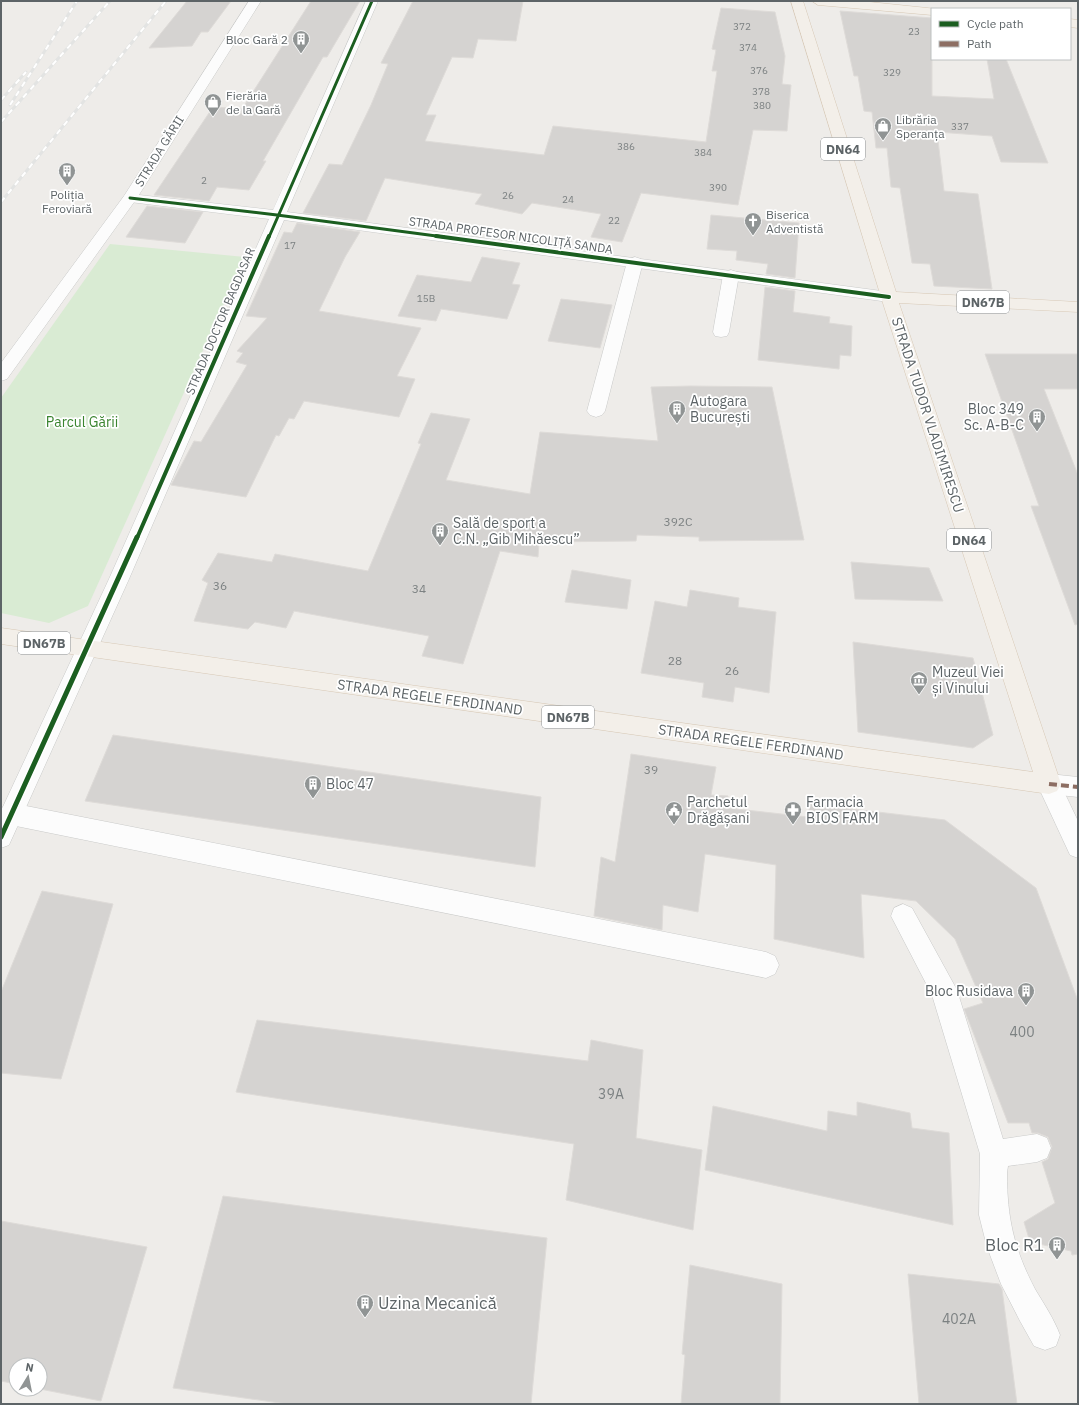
<svg xmlns="http://www.w3.org/2000/svg" width="1079" height="1405" viewBox="0 0 1079 1405" font-family="'IBM Plex Sans',sans-serif">
  <style>
    .green { fill: #d9ebd3 }
    .building { fill: #d5d3d1; stroke: #dedbd8 }
    .lines { fill: none; stroke-linecap: round; stroke-linejoin: round }
    .service-casing { stroke: #c8c9c8; stroke-width: 1 }
    .pedestrian-casing { stroke: #c8c9c8; stroke-width: 1 }
    .minor-casing { stroke: #c8c9c8; stroke-width: 1 }
    .tertiary-casing { stroke: #c8c9c8; stroke-width: 1 }
    .secondary-casing { stroke: #c8c9c8; stroke-width: 1 }
    .primary-casing { stroke: #d7c8b5; stroke-width: 1 }
    .service { fill: #fcfcfc; fill-rule: evenodd }
    .pedestrian { fill: #fcfcfc; fill-rule: evenodd }
    .minor { fill: #fcfcfc; fill-rule: evenodd }
    .tertiary { fill: #fcfcfc; fill-rule: evenodd }
    .secondary { fill: #fcfcfc; fill-rule: evenodd }
    .primary { fill: #f3efe9; fill-rule: evenodd }
    .rail-casing { stroke: #e3e4e3; stroke-width: 3 }
    .rail { stroke: #fff; stroke-width: 2; stroke-dasharray: 5.5; stroke-linecap: butt }
    .quiet { stroke: #8d6e63; stroke-width: 4; stroke-dasharray: 8 4; stroke-linecap: butt }
    .cycleway-far2-casing { stroke: #fff; stroke-width: 4.5 }
    .cycleway-far1-casing { stroke: #fff; stroke-width: 6 }
    .cycleway-casing { stroke: #fff; stroke-width: 8 }
    .cycleway-far2 { stroke: #1b5e20; stroke-width: 3 }
    .cycleway-far1 { stroke: #1b5e20; stroke-width: 4 }
    .cycleway { stroke: #1b5e20; stroke-width: 5 }
    .labels { text-anchor: middle; dominant-baseline: central; stroke-width: 3.5; stroke-linejoin: round; paint-order: stroke }
    .far-number-label { font-size: 10px; fill: #7c8182 }
    .far-poi-label { font-size: 12px; fill: #5d6467; stroke: #fff; text-anchor: start }
    .far-street-label { font-size: 12px; fill: #5d6467; stroke: #fff }
    .number-label { font-size: 12px; fill: #7c8182 }
    .shield { fill: #fff; stroke: #8e9295; stroke-width: 1 }
    .shield-label { font-size: 13px; font-weight: bold; fill: #5d6467 }
    .poi-label { font-size: 14px; fill: #5d6467; stroke: #fff; text-anchor: start }
    .street-label { font-size: 14px; fill: #5d6467; stroke: #fff }
    .park-label { font-size: 14px; fill: #3a842f; stroke: #fff }
    .near-number-label { font-size: 14px; fill: #7c8182 }
    .near-poi-label { font-size: 17px; fill: #5d6467; stroke: #fff; text-anchor: end }
  </style>
  <rect width="100%" height="100%" fill="#eeece9"/>
  <path class="green" d="M110 244 245 257 88 606 49 623 1 613V398Z"/>
  <g class="building">
    <path d="M187 1H231L208 32H201L192 46 149 48Z"/>
    <path d="M311 1H360L327 57H323L263 161H266L249 190 217 187 209 201 154 195 213 107 242 109Z"/>
    <path d="M413 1H523L516 41 478 39 473 58 452 57 426 115H436L425 141 544 155 553 126 706 142 717 71H712L716 50 712 49 721 8 775 12 785 56 782 84 791 85 787 131 753 130 738 205 641 193 622 242 591 237 601 214 532 203 522 214 475 204 482 194 385 178 366 221 303 213 329 164 342 165 371 105 388 64 381 63Z"/>
    <path d="M840 11 932 18V96L994 99 987 59H1006L1048 163 1001 162 992 136 937 132 944 191 978 194 992 289 934 286 930 264 912 263 900 188 891 187 887 148H876L872 112 864 111 858 76H854Z"/>
    <path d="M147 206 203 212 185 243 126 237Z"/>
    <path d="M711 215 799 223 795 278 766 274 768 264 736 260 737 251 707 249Z"/>
    <path d="M297 223 360 232 345 257 319 311 421 328 397 376 415 379 399 417 304 401 294 419 289 418 279 436 276 435 246 497 171 485 194 441 201 442 247 365 236 362 243 353 237 351 267 318 246 316 284 232 292 233Z"/>
    <path d="M482 257 520 263 512 284 520 285 507 319 441 309 436 321 398 316 417 275 471 282Z"/>
    <path d="M765 287 795 291 793 312 830 317 829 323 852 326 851 356 840 355 839 369 758 360Z"/>
    <path d="M561 299 612 305 600 348 548 341Z"/>
    <path d="M985 354H1078V389H1044L1078 475V624L1075 625 1031 506H1039Z"/>
    <path d="M691 386 772 387 804 540 699 541V537L637 535 636 541 539 542 538 557 500 551 463 664 422 656 429 636 294 611 286 628 255 622 248 629 194 621 208 583 202 580 218 553 272 562 275 554 368 571 421 444 418 443 431 413 470 419 446 480 530 494 540 432 658 441 651 387Z"/>
    <path d="M851 562 929 568 943 601 855 599Z"/>
    <path d="M572 570 631 580 627 609 565 602Z"/>
    <path d="M690 590 739 598 738 607 776 612 769 693 735 687 733 702 702 697 704 683 641 673 655 601 687 607Z"/>
    <path d="M853 642 973 658 993 735 973 748 858 732Z"/>
    <path d="M113 735 541 797 535 867 85 801Z"/>
    <path d="M631 754 716 767 711 795 728 796V808L808 817 810 804 945 820 1036 888 1078 1001V1254L1072 1255 1071 1251 1030 1242 1024 1222 1055 1203 1042 1162 1048 1159 1052 1147 1048 1137 1038 1133H1032L1029 1123H1008L964 1009 983 1003 955 939 916 901 861 894 864 958 774 939 776 865 705 854 698 912 663 905 662 930 594 916 601 857 615 862Z"/>
    <path d="M42 891 113 904 61 1079 1 1073V992Z"/>
    <path d="M257 1020 588 1061 591 1040 643 1050 636 1138 702 1150 693 1230 566 1200 574 1144 236 1092Z"/>
    <path d="M857 1102 910 1113 912 1128 949 1133 953 1225 705 1170 713 1106 827 1131 828 1111 857 1116Z"/>
    <path d="M223 1196 547 1238 531 1404H287L173 1388Z"/>
    <path d="M1 1221 147 1247 101 1401 40 1389V1365H16V1384L1 1381Z"/>
    <path d="M690 1265 782 1284 780 1404H681L685 1355 682 1354Z"/>
    <path d="M908 1274 999 1284 1002 1289 1017 1404H919Z"/>
  </g>
  <g class="lines">
    <g class="service-casing">
      <g id="service">
        <path d="M635 257 641 259 643 262 605 411 602 415 596 417 590 415 587 411 627 262 629 259Z"/>
        <path d="M731 270 737 272 739 275 729 332 727 336 721 337 715 336 713 332 723 275 725 272Z"/>
        <path d="M11 803 766 952 775 956 779 965 775 974 766 978 11 825 3 821 1 810 3 807Z"/>
        <path d="M903 904 912 908 957 990 1003 1139 1037 1134 1047 1138 1051 1148 1047 1158 1037 1162 1008 1166 1007 1173C1007 1218 1014 1249 1035 1289 1044 1304 1054 1319 1060 1335L1056 1346 1045 1350 1034 1346 1020 1321 1001 1284 987 1247 979 1215 980 1154 932 995 891 916 894 908Z"/>
      </g>
    </g>
    <g class="pedestrian-casing">
      <path id="pedestrian" d="M1049 774 1078 777V797L1049 794 1041 791 1037 784 1041 777Z"/>
    </g>
    <g class="minor-casing">
      <path id="minor" d="M366 1H378L287 212 889 292 895 293 897 297 895 301 889 302 284 220 129 579 9 845 1 848V811L109 579 269 219 130 202 125 201 123 198 125 195 130 194 273 210Z"/>
    </g>
    <g class="tertiary-casing">
      <path id="tertiary" d="M249 1H261L137 198 7 379 1 381V363L124 196Z"/>
    </g>
    <g class="secondary-casing">
      <path id="secondary" d="M1049 774 1057 777 1078 821V858L1070 855 1037 784 1041 777Z"/>
    </g>
    <g class="primary-casing">
      <g id="primary">
        <path d="M791 1H803L896 292 1078 302V312L899 303 1061 784 1057 791 1049 794 1 644V628L1033 772 881 297Z"/>
        <path d="M812 1H860L937 9H932V15L818 5Z"/>
        <path d="M1070 19 1078 20V28L1070 27Z"/>
      </g>
    </g>
    <use href="#service" class="service"/>
    <use href="#pedestrian" class="pedestrian"/>
    <use href="#minor" class="minor"/>
    <use href="#tertiary" class="tertiary"/>
    <use href="#secondary" class="secondary"/>
    <use href="#primary" class="primary"/>
    <g class="rail-casing">
      <g id="rail">
        <path d="M1 100 26 72"/>
        <path d="M10 105 77 1"/>
        <path d="M1 122 110 1"/>
        <path d="M1 202 166 1"/>
      </g>
    </g>
    <use href="#rail" class="rail"/>
    <path class="quiet" d="M1049 784 1078 787"/>
    <g class="cycleway-far2-casing">
      <g id="cycleway-far2">
        <path d="M130 198 277 215 444 237"/>
        <path d="M269 237 372 1"/>
      </g>
    </g>
    <g class="cycleway-far1-casing">
      <g id="cycleway-far1">
        <path d="M436 236 889 297"/>
        <path d="M137 538 269 236"/>
      </g>
    </g>
    <g class="cycleway-casing">
      <path id="cycleway" d="M1 837 137 537"/>
    </g>
    <use href="#cycleway-far2" class="cycleway-far2"/>
    <use href="#cycleway-far1" class="cycleway-far1"/>
    <use href="#cycleway" class="cycleway"/>
  </g>
  <defs>
    <g id="building-pin" transform="scale(0.9)"><path d="M0 17L-7.5 6A9.5 9.5 0 1 1 7.5 6Z" fill="#909494" stroke="#fff"/><path d="M-4-6H4V6H1V3H-1V6H-4ZM-2.5-4.3h1.7v1.8h-1.7ZM.8-4.3h1.7v1.8H.8ZM-2.5-1h1.7V.8h-1.7ZM.8-1h1.7V.8H.8Z" fill="#fff"/></g>
    <g id="shop-pin" transform="scale(0.9)"><path d="M0 17L-7.5 6A9.5 9.5 0 1 1 7.5 6Z" fill="#909494" stroke="#fff"/><path d="M-5-2.5h2.3a2.7 3.5 0 0 1 5.4 0H5L5.5 6h-11ZM-1.5-2.5h3a1.5 2.3 0 0 0-3 0Z" fill="#fff"/></g>
    <g id="church-pin" transform="scale(0.9)"><path d="M0 17L-7.5 6A9.5 9.5 0 1 1 7.5 6Z" fill="#909494" stroke="#fff"/><path d="M-1.2-6h2.4v3.5h3.3v2.4h-3.3V6h-2.4V-.1h-3.3v-2.4h3.3Z" fill="#fff"/></g>
    <g id="museum-pin" transform="scale(0.9)"><path d="M0 17L-7.5 6A9.5 9.5 0 1 1 7.5 6Z" fill="#909494" stroke="#fff"/><path d="M0-6L6-3V-2H-6V-3ZM-5-1h2V3h-2ZM-1-1h2V3h-2ZM3-1h2V3H3ZM-6 4H6V6H-6Z" fill="#fff"/></g>
    <g id="civic-pin" transform="scale(0.9)"><path d="M0 17L-7.5 6A9.5 9.5 0 1 1 7.5 6Z" fill="#909494" stroke="#fff"/><path d="M-.6-6.5H3V-4.5H.6V-3L4-1V1h2V6H-6V1h2V-1L-.6-3ZM-1.2 2.5V6h2.4V2.5Z" fill="#fff"/></g>
    <g id="pharmacy-pin" transform="scale(0.9)"><path d="M0 17L-7.5 6A9.5 9.5 0 1 1 7.5 6Z" fill="#909494" stroke="#fff"/><path d="M-2-6h4v4h4v4h-4v4h-4v-4h-4v-4h4Z" fill="#fff"/></g>
  </defs>
  <g fill-rule="evenodd">
    <use href="#building-pin" x="301" y="39"/>
    <use href="#shop-pin" x="213" y="102"/>
    <use href="#shop-pin" x="883" y="126"/>
    <use href="#building-pin" x="67" y="171"/>
    <use href="#church-pin" x="753" y="221"/>
    <use href="#building-pin" x="677" y="409"/>
    <use href="#building-pin" x="1037" y="417"/>
    <use href="#building-pin" x="440" y="531"/>
    <use href="#museum-pin" x="919" y="680"/>
    <use href="#building-pin" x="313" y="784"/>
    <use href="#civic-pin" x="674" y="810"/>
    <use href="#pharmacy-pin" x="793" y="810"/>
    <use href="#building-pin" x="1026" y="991"/>
    <use href="#building-pin" x="1057" y="1245"/>
    <use href="#building-pin" x="365" y="1303"/>
  </g>
  <g class="labels">
    <g class="far-number-label">
      <text x="742" y="26">372</text>
      <text x="914" y="31">23</text>
      <text x="748" y="47">374</text>
      <text x="759" y="70">376</text>
      <text x="892" y="72">329</text>
      <text x="761" y="91">378</text>
      <text x="762" y="105">380</text>
      <text x="960" y="126">337</text>
      <text x="626" y="146">386</text>
      <text x="703" y="152">384</text>
      <text x="204" y="180">2</text>
      <text x="718" y="187">390</text>
      <text x="508" y="195">26</text>
      <text x="568" y="199">24</text>
      <text x="614" y="220">22</text>
      <text x="290" y="245">17</text>
      <text x="426" y="298">15B</text>
    </g>
    <g class="far-poi-label">
      <text x="288" y="39" text-anchor="end">Bloc Gară 2</text>
      <text x="226" y="95">Fierăria<tspan x="226" dy="14">de la Gară</tspan></text>
      <text x="896" y="119">Librăria<tspan x="896" dy="14">Speranța</tspan></text>
      <text x="67" y="194" text-anchor="middle">Poliția<tspan x="67" dy="14">Feroviară</tspan></text>
      <text x="766" y="214">Biserica<tspan x="766" dy="14">Adventistă</tspan></text>
    </g>
    <g class="far-street-label">
      <text transform="translate(159 151) rotate(-58)">STRADA GĂRII</text>
      <text transform="translate(511 235) rotate(8)">STRADA PROFESOR NICOLIȚĂ SANDA</text>
      <text transform="translate(220 321) rotate(-67)">STRADA DOCTOR BAGDASAR</text>
    </g>
    <g class="number-label">
      <text x="678" y="521">392C</text>
      <text x="220" y="585">36</text>
      <text x="419" y="588">34</text>
      <text x="675" y="660">28</text>
      <text x="732" y="670">26</text>
      <text x="651" y="769">39</text>
    </g>
    <g class="shield">
      <rect x="821" y="138" width="44" height="22" rx="3"/>
      <rect x="957" y="291" width="52" height="22" rx="3"/>
      <rect x="947" y="529" width="44" height="22" rx="3"/>
      <rect x="18" y="632" width="52" height="22" rx="3"/>
      <rect x="542" y="706" width="52" height="22" rx="3"/>
    </g>
    <g class="shield-label">
      <text x="843" y="149">DN64</text>
      <text x="983" y="302">DN67B</text>
      <text x="969" y="540">DN64</text>
      <text x="44" y="643">DN67B</text>
      <text x="568" y="717">DN67B</text>
    </g>
    <g class="poi-label">
      <text x="690" y="401">Autogara<tspan x="690" dy="16">București</tspan></text>
      <text x="1024" y="409" text-anchor="end">Bloc 349<tspan x="1024" dy="16">Sc. A-B-C</tspan></text>
      <text x="453" y="523">Sală de sport a<tspan x="453" dy="16">C.N. „Gib Mihăescu”</tspan></text>
      <text x="932" y="672">Muzeul Viei<tspan x="932" dy="16">și Vinului</tspan></text>
      <text x="326" y="784">Bloc 47</text>
      <text x="687" y="802">Parchetul<tspan x="687" dy="16">Drăgășani</tspan></text>
      <text x="806" y="802">Farmacia<tspan x="806" dy="16">BIOS FARM</tspan></text>
      <text x="1013" y="991" text-anchor="end">Bloc Rusidava</text>
    </g>
    <g class="street-label">
      <text transform="translate(928 415) rotate(72)">STRADA TUDOR VLADIMIRESCU</text>
      <text transform="translate(430 697) rotate(8)">STRADA REGELE FERDINAND</text>
      <text transform="translate(751 742) rotate(8)">STRADA REGELE FERDINAND</text>
    </g>
    <g class="park-label">
      <text x="82" y="422">Parcul Gării</text>
    </g>
    <g class="near-number-label">
      <text x="1022" y="1032">400</text>
      <text x="611" y="1094">39A</text>
      <text x="959" y="1319">402A</text>
    </g>
    <g class="near-poi-label">
      <text x="1044" y="1245">Bloc R1</text>
      <text x="378" y="1303" text-anchor="start">Uzina Mecanică</text>
    </g>
  </g>
  <rect width="1079" height="1405" fill="none" stroke="#5d6467" stroke-width="4"/>
  <rect x="931" y="8" width="140" height="52" fill="#ffffff" stroke="#bec1c2"/>
  <rect x="939" y="21" width="20" height="6" fill="#1b5e20" stroke="#bec1c2"/>
  <text x="967" y="28" font-size="12" fill="#5d6467">Cycle path</text>
  <rect x="939" y="41" width="20" height="6" fill="#8d6e63" stroke="#bec1c2"/>
  <text x="967" y="48" font-size="12" fill="#5d6467">Path</text>
  <g transform="translate(28 1377) rotate(10)"><circle r="19" fill="#ffffff" stroke="#bec1c2"/>
  <path d="M0-3L7 15L0 10L-7 15Z" fill="#909494"/>
  <text y="-6" font-size="11" font-weight="bold" text-anchor="middle" fill="#5d6467">N</text>
  </g>
</svg>
